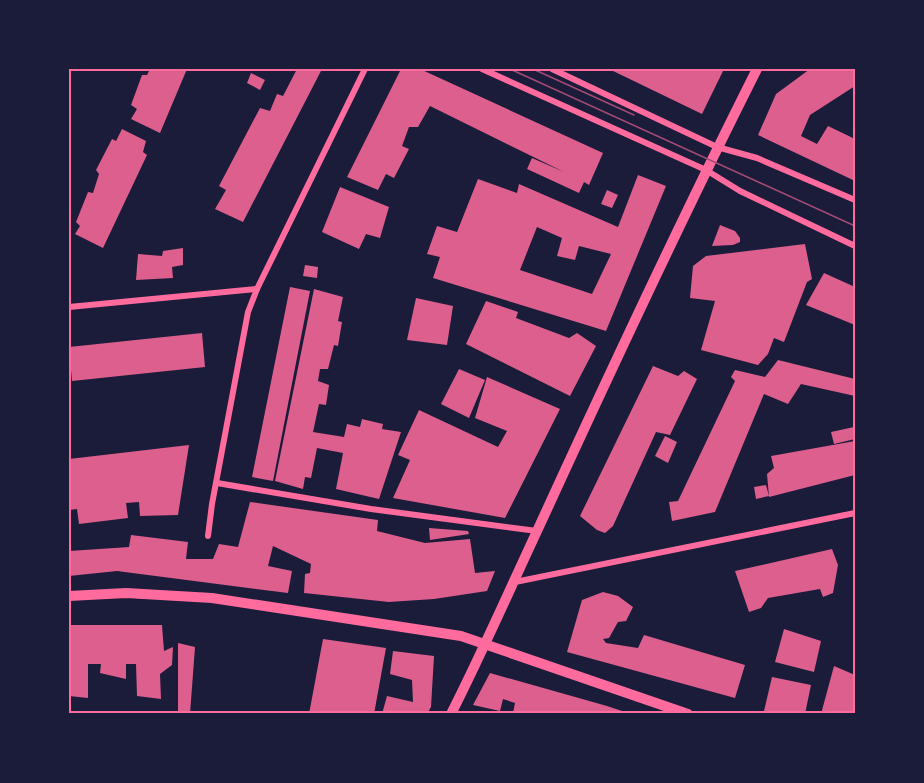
<svg xmlns="http://www.w3.org/2000/svg" width="924" height="783" viewBox="0 0 924 783" font-family="'Alegreya Sans',sans-serif">
  <style>
    .building { fill: #dd5f8e; fill-rule: evenodd }
    .lines { fill: none; stroke-linecap: round; stroke-linejoin: round }
    .minor { stroke: #ff6b9d; stroke-width: 6 }
    .tertiary { stroke: #ff6b9d; stroke-width: 10 }
    .tram { stroke: #a44b75; stroke-width: 1.5 }
    .neatline { fill: none; stroke: #ff6b9d; stroke-width: 2 }
  </style>
  <rect width="100%" height="100%" fill="#1b1b3a"/>
  <g class="building">
    <path d="M150 69H187L160 133 131 119 137 109 131 105 142 75H147Z"/>
    <path d="M297 69H322L243 222 215 209 226 190 219 186 260 108 270 111 277 94 283 96Z"/>
    <path d="M401 69H420L603 153 589 185 584 182 579 193 527 169 532 158 564 172 430 106 418 127H409L402 146 409 149 394 178 386 174 378 190 347 177Z"/>
    <path d="M609 69H724L702 114Z"/>
    <path d="M810 69H855V86L810 115 801 136 817 144 828 126 855 139V181L758 135 776 94Z"/>
    <path d="M251 73 265 80 260 90 247 83Z"/>
    <path d="M122 129 146 141 143 152 147 155 103 248 75 234 80 226 76 222 88 192 93 193 99 174 96 170 112 139 116 141Z"/>
    <path d="M638 175 666 186 606 331 433 278 440 257 427 254 437 226 457 232 478 179 517 193 519 184 618 227ZM537 227 562 238 557 256 575 260 579 246 611 254 592 294 520 270Z"/>
    <path d="M340 187 389 207 380 238 366 234 359 249 322 232Z"/>
    <path d="M607 190 618 195 612 208 601 204Z"/>
    <path d="M720 225 735 231 740 238V242L733 245 712 246Z"/>
    <path d="M805 244 812 279 807 282 784 342 774 338 768 354 758 365 701 350 715 301 690 298 693 266 706 256Z"/>
    <path d="M183 248V265L172 267 173 278 136 280 138 254 162 256 163 251Z"/>
    <path d="M305 265 318 267 317 278 303 276Z"/>
    <path d="M824 273 855 287V325L806 305Z"/>
    <path d="M290 287 310 291 273 481 252 477Z"/>
    <path d="M314 289 343 297 338 321 342 322 338 346 334 345 328 369H320L318 381 329 385 326 405 319 404 313 432 344 437 347 424 360 427 362 419 383 424 382 429 401 432 379 499 336 489 343 453 317 448 311 478 305 477 303 489 275 481Z"/>
    <path d="M416 298 453 306 447 345 407 340Z"/>
    <path d="M486 301 518 312 516 318 569 338 577 333 596 346 570 396 466 344Z"/>
    <path d="M202 333 205 367 72 381 69 347Z"/>
    <path d="M778 360 855 379V396L801 384 788 404 764 394 715 512 672 521 669 502 678 501 735 381 731 377 735 370 765 377Z"/>
    <path d="M653 366 678 376 684 371 697 379 670 435 656 432 613 526 605 533 597 530 580 516Z"/>
    <path d="M459 369 485 380 469 418 441 404Z"/>
    <path d="M487 377 560 409 505 518 393 498 410 460 398 455 419 410 498 447 507 431 475 418Z"/>
    <path d="M854 427 855 439 834 444 831 432Z"/>
    <path d="M665 436 677 442 668 463 655 456Z"/>
    <path d="M855 441V475L769 497 767 474 774 468 771 456Z"/>
    <path d="M189 445 178 515 140 516 139 502 126 503 128 518 79 524 77 509 69 510V459Z"/>
    <path d="M766 485 769 496 756 499 754 487Z"/>
    <path d="M250 502 378 520 377 531 425 543 470 539 475 573 495 571 487 591 434 599 389 602 304 593 305 574 310 573 311 564 273 546 268 566 292 571 288 593 117 571 69 576V551L129 547 131 535 188 542 186 559H213L219 544 238 547Z"/>
    <path d="M429 528 468 531 469 534 430 540Z"/>
    <path d="M832 549 838 565 833 593 823 597 820 589 768 598 761 608 749 612 735 571Z"/>
    <path d="M603 592 618 596 633 607 626 621 618 622 609 638 603 639 606 643 638 648 644 635 745 665 735 698 567 652 582 600Z"/>
    <path d="M69 625H162L164 651 173 647 172 665 160 674 161 699 137 696 136 664H126V679L100 673 101 664H88V698L69 696Z"/>
    <path d="M784 629 821 641 814 672 775 662Z"/>
    <path d="M323 639 386 648 374 714H309Z"/>
    <path d="M178 643 195 647 190 714H166L178 711Z"/>
    <path d="M393 651 434 656 431 707 427 714H382L387 696 413 702 412 680 390 674Z"/>
    <path d="M834 666 855 675V714H821Z"/>
    <path d="M490 673 607 706 631 714H514L513 713 515 703 503 699 500 711 473 705Z"/>
    <path d="M772 677 811 685 805 714H781L764 711Z"/>
  </g>
  <g class="lines">
    <g class="minor">
      <path d="M482 69 706 170 740 191 855 246"/>
      <path d="M552 69 717 147 757 158 855 200"/>
      <path d="M69 307 257 289"/>
      <path d="M217 483 371 509 537 531"/>
      <path d="M208 536 212 504 248 312 257 289 365 69"/>
      <path d="M515 582 855 513"/>
    </g>
    <g class="tertiary">
      <path d="M69 596 126 593 212 598 461 636 688 714"/>
      <path d="M451 714C482 653 509 591 538 529 609 374 681 220 757 69"/>
    </g>
    <g class="tram">
      <path d="M510 69 855 226"/>
      <path d="M533 69 634 115"/>
    </g>
  </g>
  <rect width="924" height="783" fill="none" stroke="#1b1b3a" stroke-width="141"/>
  <rect x="70" y="70" width="784" height="642" class="neatline"/>
</svg>
